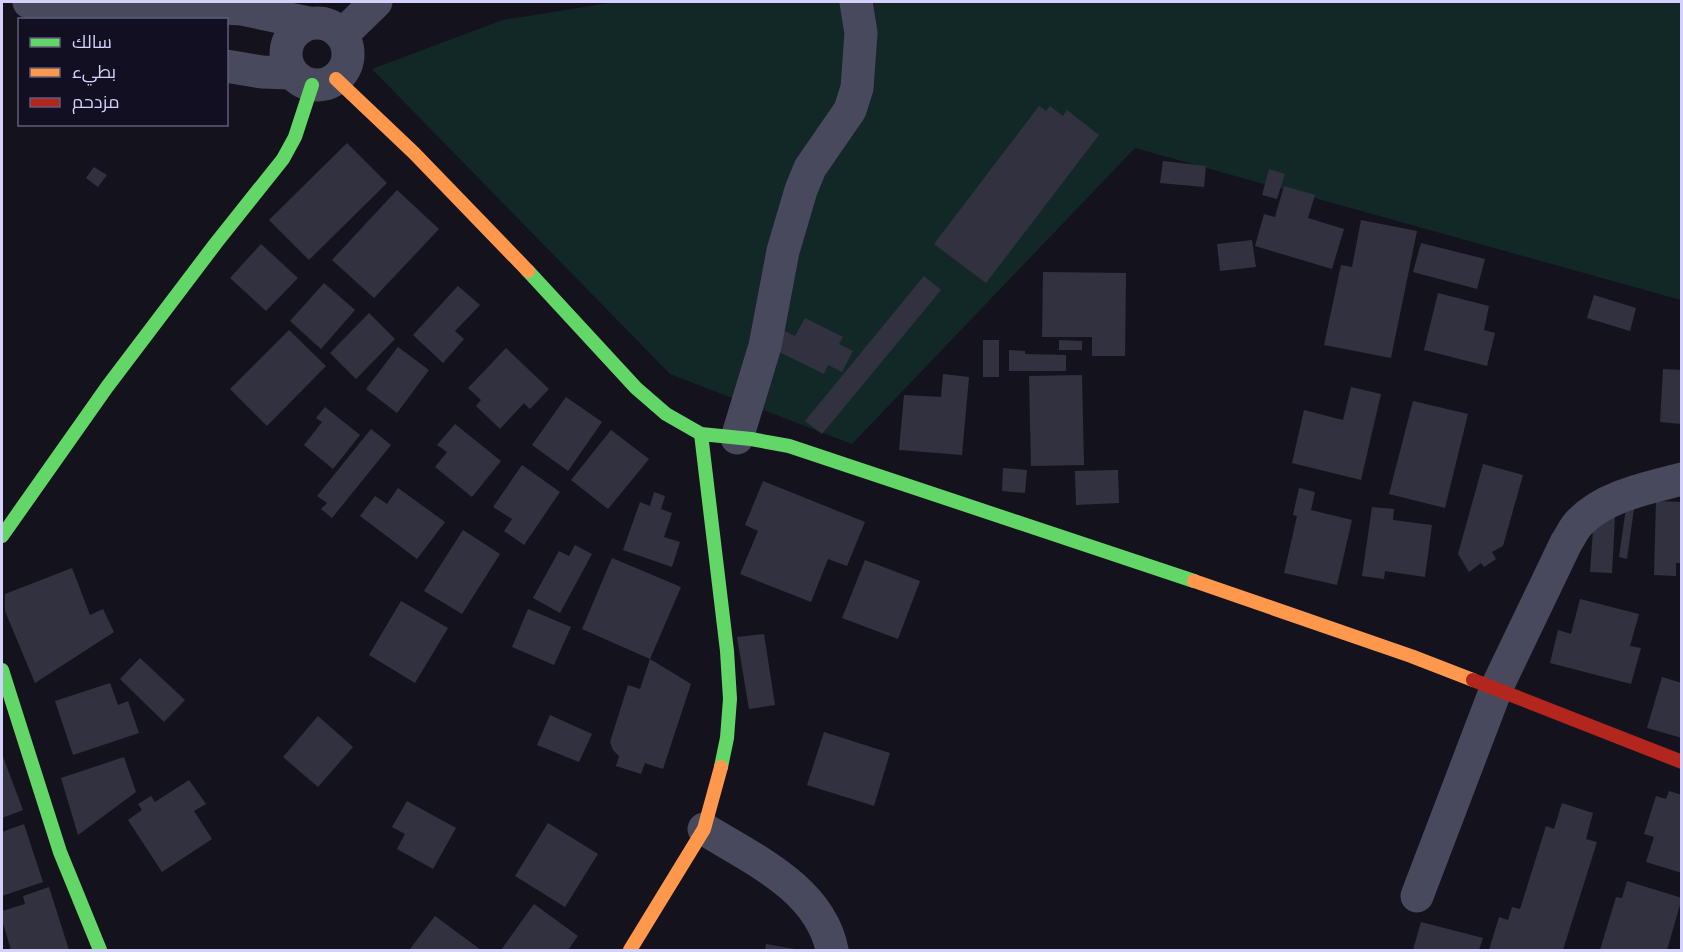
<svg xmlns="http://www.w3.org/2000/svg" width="1683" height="952" viewBox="0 0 1683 952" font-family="Ubuntu,Cairo,sans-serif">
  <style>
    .green { fill: #122827 }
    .building { fill: #32313f }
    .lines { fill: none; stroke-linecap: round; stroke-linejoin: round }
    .street { stroke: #49495d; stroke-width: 33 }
    .fast { stroke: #63d668; stroke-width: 14 }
    .slow { stroke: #ff974d; stroke-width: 14 }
    .jam { stroke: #b3261e; stroke-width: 14 }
  </style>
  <rect width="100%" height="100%" fill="#14131d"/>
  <path class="green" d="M616 2H1681V300L1135 148 852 444 670 374 372 69 503 20Z"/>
  <g class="building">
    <path d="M1039 106 1046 111 1050 106 1063 116 1067 110 1099 135 986 283 934 244Z"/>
    <path d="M347 143 387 183 309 260 269 220Z"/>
    <path d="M1163 161 1206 166 1204 187 1160 183Z"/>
    <path d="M94 167 107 175 98 187 86 178Z"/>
    <path d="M1269 169 1285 174 1277 199 1262 195Z"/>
    <path d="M1284 186 1315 195 1308 218 1344 229 1332 269 1255 246 1264 214 1275 217Z"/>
    <path d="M397 190 439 229 374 298 332 260Z"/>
    <path d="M1361 220 1417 231 1391 358 1324 345 1341 265 1352 267Z"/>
    <path d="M1252 240 1256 267 1220 271 1217 244Z"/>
    <path d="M1421 243 1485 259 1477 289 1413 272Z"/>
    <path d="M261 244 298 278 266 311 230 278Z"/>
    <path d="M1043 272 1126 273 1125 356H1092V337H1042Z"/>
    <path d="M924 276 941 290 822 434 805 421Z"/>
    <path d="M324 283 355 310 321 349 290 321Z"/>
    <path d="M458 286 480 305 455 331 464 339 443 363 413 335Z"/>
    <path d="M1438 293 1489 306 1484 330 1495 333 1487 366 1424 350Z"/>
    <path d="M1594 295 1636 308 1630 331 1587 318Z"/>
    <path d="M369 313 395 339 356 379 330 353Z"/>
    <path d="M805 318 843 337 839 344 853 351 842 372 828 365 824 374 771 348 780 329 795 336Z"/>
    <path d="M289 330 326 366 267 426 230 389Z"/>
    <rect x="983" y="340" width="16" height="37"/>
    <path d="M1059 340 1082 341V350H1059Z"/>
    <path d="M398 347 429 370 397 413 366 389Z"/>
    <path d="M506 348 549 389 530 409 524 403 500 429 476 406 481 400 468 388Z"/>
    <path d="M1009 350 1025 351V354L1066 355V371H1009Z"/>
    <path d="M1663 369 1682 370V424L1660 422Z"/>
    <path d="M943 374 969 377 962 455 899 450 904 395 941 397Z"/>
    <path d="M1082 375 1084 465 1031 466 1029 376Z"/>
    <path d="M1351 387 1381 394 1361 480 1292 463 1304 410 1343 420Z"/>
    <path d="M566 397 602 422 568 471 532 445Z"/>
    <path d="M1413 401 1468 414 1445 508 1389 494Z"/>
    <path d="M325 407 360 435 333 469 304 445 322 422 316 418Z"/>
    <path d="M455 424 501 461 472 497 435 467 447 452 437 445Z"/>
    <path d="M371 429 391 445 332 518 321 509 327 503 317 496Z"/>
    <path d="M611 430 649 459 608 509 571 480Z"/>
    <path d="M1483 464 1523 475 1503 546 1492 552 1496 559 1484 567 1481 563 1469 572 1458 554Z"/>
    <path d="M522 465 560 492 524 545 504 531 512 519 493 507Z"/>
    <path d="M1003 468 1027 470 1025 493 1002 491Z"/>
    <path d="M1118 470 1119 503 1076 505 1075 471Z"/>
    <path d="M763 481 865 522 847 566 828 559 811 602 740 574 758 531 745 525Z"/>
    <path d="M398 488 445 522 417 559 360 516 375 496 387 504Z"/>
    <path d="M1299 488 1315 492 1311 510 1352 520 1337 585 1284 573 1297 516 1293 515Z"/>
    <path d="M654 492 665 496 661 509 672 513 664 537 680 542 672 567 623 550 640 502 650 506Z"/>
    <path d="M1656 501 1682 502V563H1676V576L1654 575Z"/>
    <path d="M1372 507 1394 509 1393 520 1432 525 1425 577 1385 571 1384 579 1362 576Z"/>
    <path d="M1626 508 1634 509 1627 559 1619 557Z"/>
    <path d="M1594 516 1615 517 1612 573 1590 572Z"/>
    <path d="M463 530 500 554 462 614 424 591Z"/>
    <path d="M575 545 592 554 560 613 533 598 559 551 569 556Z"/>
    <path d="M612 558 681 587 650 659 582 629Z"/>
    <path d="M865 560 920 581 898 639 842 618Z"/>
    <path d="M72 568 90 615 103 609 114 632 35 683 5 611V594Z"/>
    <path d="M1580 599 1639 614 1630 646 1641 648 1631 684 1550 663 1558 630 1571 634Z"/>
    <path d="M401 601 448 628 415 683 369 655Z"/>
    <path d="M528 609 571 627 554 665 512 647Z"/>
    <path d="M764 634 775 705 749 709 737 637Z"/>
    <path d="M140 658 185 700 164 722 120 679Z"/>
    <path d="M650 659 691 684 663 769 645 763 641 774 616 766 619 756 613 750 610 742 628 685 640 689Z"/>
    <path d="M1662 677 1682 683V738L1647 728Z"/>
    <path d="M110 683 118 705 128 701 139 733 73 755 55 701Z"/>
    <path d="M550 715 592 734 579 762 537 745Z"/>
    <path d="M318 716 353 747 318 787 283 757Z"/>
    <path d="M824 732 890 753 874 806 807 785Z"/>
    <path d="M2 754 23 810 2 818Z"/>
    <path d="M124 757 136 792 78 835 61 778Z"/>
    <path d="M189 780 206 804 194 811 212 839 162 872 128 820 142 810 138 804 151 796 155 802Z"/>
    <path d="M1669 791 1682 795V873L1646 862 1654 837 1644 834 1656 796 1666 799Z"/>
    <path d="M407 801 456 828 433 869 397 849 405 834 392 827Z"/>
    <path d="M1562 803 1593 813 1586 839 1597 842 1563 950H1489L1499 917 1508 920 1512 907 1520 909 1546 826 1554 829Z"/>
    <path d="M548 823 598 854 565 907 515 876Z"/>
    <path d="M24 824 43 882 2 896V832Z"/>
    <path d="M1627 881 1682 898 1667 950H1600L1616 897 1622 898Z"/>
    <path d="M49 887 69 950H11L2 920V911L25 904 23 896Z"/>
    <path d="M534 904 578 936 568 950H501Z"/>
    <path d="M435 916 481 950 410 949Z"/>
    <path d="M1421 922 1483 938 1479 950H1413Z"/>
    <path d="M766 944 795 949V950H765Z"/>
  </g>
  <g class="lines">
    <g class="street">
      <path d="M29 2 91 20"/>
      <path d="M83 17 207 7 242 9 308 23"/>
      <circle cx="317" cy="54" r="31"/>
      <path d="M342 35 376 2"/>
      <path d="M226 66 262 72 291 73"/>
      <path d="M737 438 765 346 783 251 801 190 810 168 850 110 857 88 861 33 856 2"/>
      <path d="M704 829C753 859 820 889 832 950"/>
      <path d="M1417 896 1496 689 1566 543C1570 537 1574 528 1579 523 1604 496 1648 488 1682 479"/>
    </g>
    <g class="fast">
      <path d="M528 271 636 388 666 414 701 434 751 439 789 446 1194 581"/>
      <path d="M701 434 727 651 730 699 727 738 721 767"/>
      <path d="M2 536 107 387 216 243 283 159 295 137 312 85"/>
      <path d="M2 670 60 852 100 950"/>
    </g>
    <g class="slow">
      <path d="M336 79 414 153 528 271"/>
      <path d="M1194 581 1411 656 1473 680"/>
      <path d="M630 950 704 829 721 767"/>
    </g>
    <path class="jam" d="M1473 680 1682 762"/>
  </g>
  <rect width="1683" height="952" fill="none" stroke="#d4d2fc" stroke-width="6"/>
  <rect x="18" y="18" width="210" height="108" fill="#110f21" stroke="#5f5d79" stroke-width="1.5"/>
  <rect x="30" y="38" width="30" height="9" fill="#63d668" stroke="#5f5d79" stroke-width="1.5"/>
  <text x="72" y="48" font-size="18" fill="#d4d2fc">سالك</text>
  <rect x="30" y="68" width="30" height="9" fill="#ff974d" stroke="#5f5d79" stroke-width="1.5"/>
  <text x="72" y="78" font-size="18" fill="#d4d2fc">بطيء</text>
  <rect x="30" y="98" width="30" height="9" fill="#b3261e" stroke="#5f5d79" stroke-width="1.5"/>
  <text x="72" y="108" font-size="18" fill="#d4d2fc">مزدحم</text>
</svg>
